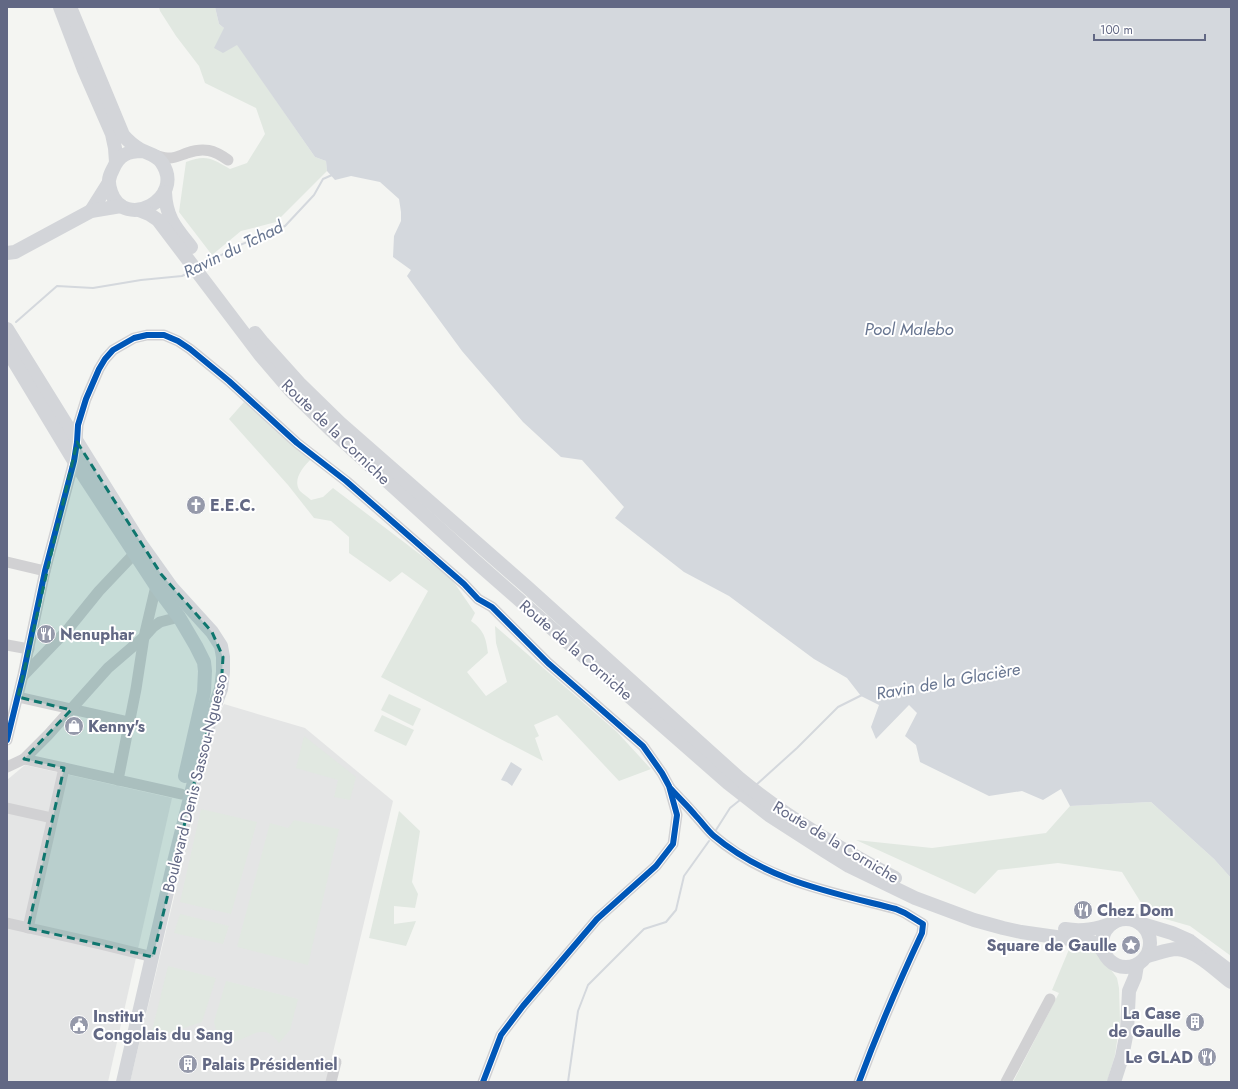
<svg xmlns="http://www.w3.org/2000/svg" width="1238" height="1089" viewBox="0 0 1238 1089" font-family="Jost,sans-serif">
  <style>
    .built { fill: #e4e5e5 }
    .green { fill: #e1e8e1 }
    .water { fill: #d4d8dd }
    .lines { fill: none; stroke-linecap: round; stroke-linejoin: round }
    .stream { stroke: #d4d8dd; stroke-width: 2 }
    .minor { stroke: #d1d1d3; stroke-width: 11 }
    .major { stroke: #d3d5d9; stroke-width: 14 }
    .cycleway-casing { stroke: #fff; stroke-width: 8 }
    .cycleway { stroke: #0057b8; stroke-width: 6 }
    .marked { fill: #0f766e; fill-opacity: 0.2; stroke: #0f766e; stroke-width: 3; stroke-dasharray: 8 5; stroke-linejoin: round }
    .labels { text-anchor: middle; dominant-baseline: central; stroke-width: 4; stroke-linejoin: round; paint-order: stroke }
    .street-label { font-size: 16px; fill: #626884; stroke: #fff }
    .poi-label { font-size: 16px; font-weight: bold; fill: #626884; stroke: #fff; text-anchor: start }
    .water-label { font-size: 17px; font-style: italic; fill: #677590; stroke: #fff }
  </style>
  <rect width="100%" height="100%" fill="#f4f5f2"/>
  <g class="built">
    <path d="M224 704 305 728 393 801 326 1082H130L216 721Z"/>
    <path d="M25 765 172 798 108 1082H7V780Z"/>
  </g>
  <g class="green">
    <path d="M159 7H215L219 24 224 28 237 44 315 157 326 161 327 171 276 222 241 231 212 255 179 212 186 162C207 154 212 159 230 169L247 163 265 134 256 108 205 83 199 66 176 36 160 11Z"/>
    <path d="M244 402 311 459C303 467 292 480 300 491 303 494 308 497 311 500L323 497 333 488 451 578 475 613 471 621C484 630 486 638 488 653L467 672 486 696 507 682 496 643 495 626 617 732 651 769 619 781 557 715 534 725 539 736 535 738 543 761 381 677 428 591 402 572 390 582 349 553V537L331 521 314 518 288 485 229 419Z"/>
    <path d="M389 694 421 709 413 726 381 710Z"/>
    <path d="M382 715 414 730 406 746 374 731Z"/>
    <path d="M304 736 356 777 350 800 334 797 338 780 296 768Z"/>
    <path d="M1151 802 1214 859 1231 878V956L1190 926 1148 914 1122 872 1058 863 998 870 975 894 856 840 932 848 1046 833 1070 806Z"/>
    <path d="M201 809 257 822 231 914 180 902Z"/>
    <path d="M399 811 420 831 412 882 418 894 415 908 394 906V924L416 921 406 946 369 938Z"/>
    <path d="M294 820 339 829 308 965 237 947 270 823 288 828Z"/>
    <path d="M180 914 229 926 223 944 174 933Z"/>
    <path d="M1070 947 1084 948 1096 953 1104 960 1117 978 1119 988 1120 1021 1115 1055 1108 1079 1107 1082H1013L1059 993 1052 990Z"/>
    <path d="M168 966 216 978 202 1022 150 1039Z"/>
    <path d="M226 981 298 999 290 1030 279 1043C262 1019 249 1041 230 1042L216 1029 214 1022Z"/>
  </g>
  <g class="water">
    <path d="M215 7H1231V878L1214 859 1151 802 1070 806 1061 789 1043 800 1022 791 989 796 920 762 916 745 905 736 917 713 909 705 876 739 871 727 879 705 861 696 847 678 814 659 729 596 684 572 615 518 624 507 582 460 561 457 523 422 462 351 407 276 411 270 393 257 394 236 401 221V212L399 199 380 182 351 176 335 180 327 171 326 161 315 157 237 45 223 53 214 48 224 28 219 24Z"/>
    <path d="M511 762 522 769 512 786 507 782 501 780Z"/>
  </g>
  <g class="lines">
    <g class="stream">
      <path d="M199 267 240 245 285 226 314 195 323 179 332 175"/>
      <path d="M16 322 57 286 93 288 141 280 182 276 190 272"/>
      <path d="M756 785 797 748 838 707 862 695"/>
      <path d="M716 830 730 808 740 800"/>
      <path d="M568 1082 578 1011 588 985 644 929 666 922 676 910 684 876 709 841"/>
    </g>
    <g class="minor">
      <path d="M154 155C159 156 164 158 169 158 176 158 181 155 187 153 204 147 214 150 228 160"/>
      <path d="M7 562 45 571"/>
      <path d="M7 645 29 649"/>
      <path d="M24 675 69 628 99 591 135 553"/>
      <path d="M18 697 129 722"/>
      <path d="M7 740 23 675 45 571 74 461 77 442 78 425 86 399 99 369 105 359 113 350 134 338 147 335H164L178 341 190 349 229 381 297 443 346 481 464 584 478 599 492 607 548 663 643 746 662 773 669 786 677 815 673 844 656 866 597 919 523 1006 501 1035 483 1082"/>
      <path d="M24 759 181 794"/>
      <path d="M7 767 24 759 48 735 108 668 144 637 153 627 160 622 179 617"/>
      <path d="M118 780 136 689 144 637 156 586"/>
      <path d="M670 788C678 797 687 805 695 815 701 821 706 829 713 835 765 881 832 892 896 909L905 913 923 924 922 933C899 982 878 1031 859 1082"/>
      <path d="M7 808 52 818"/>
      <path d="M7 923 100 944 153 957"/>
      <path d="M28 928 64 768"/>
      <path d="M331 1082 336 1062"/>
      <path d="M1006 1082 1050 999"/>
    </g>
    <g class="major">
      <path d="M60 7 84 70 112 134 115 148 116 162"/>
      <path d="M70 7 123 135C128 141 134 146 141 150 149 154 157 155 162 163 186 199 124 231 111 192 108 183 108 178 113 169 119 155 128 151 142 151"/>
      <path d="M165 192C166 218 176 228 191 247"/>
      <path d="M139 210 149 214 158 220 261 356 291 391 330 429 475 561 728 783 769 815 825 851 849 866 915 898 974 920 1003 928 1021 932 1091 942 1097 944 1105 954"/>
      <path d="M91 211 108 184"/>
      <path d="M7 253 15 252 91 211 121 206"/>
      <path d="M7 329 140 543 172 588 212 632 221 646 223 657V672L221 689 212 713 203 746 174 862 123 1082"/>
      <path d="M255 333 263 343 299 383 340 423 527 587 740 779C787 818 840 849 895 878"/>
      <path d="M7 350 74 461 156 586 179 617 196 646 204 662 205 671 204 692 185 776"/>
      <circle cx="1126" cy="943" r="24"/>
      <path d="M1139 923 1172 933 1190 941 1231 972"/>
      <path d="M1065 929C1083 932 1096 929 1113 923"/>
      <path d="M1147 956C1156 954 1168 949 1177 949 1198 951 1215 970 1231 982"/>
      <path d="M1114 1082 1122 1057 1127 1031 1129 991 1135 977 1137 965"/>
    </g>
    <g class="cycleway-casing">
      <g id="cycleway">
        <path d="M7 740 23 675 45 571 74 461 77 442 78 425 86 399 99 369 105 359 113 350 134 338 147 335H164L178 341 190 349 229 381 297 443 346 481 464 584 478 599 492 607 548 663 643 746 662 773 669 786 677 815 673 844 656 866 597 919 523 1006 501 1035 483 1082"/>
        <path d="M671 789C679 798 688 806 696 816 702 822 707 830 714 836 768 881 830 892 896 909L905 913 923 924 922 933C899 982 878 1031 859 1082"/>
      </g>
    </g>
    <use href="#cycleway" class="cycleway"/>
  </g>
  <path class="marked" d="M77 442 161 574 212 632 223 657 221 689 203 746 153 957 28 928 64 768 24 759 71 710 18 697Z"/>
  <defs>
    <g id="church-disc" transform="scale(1)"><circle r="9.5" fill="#9599aa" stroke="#fff"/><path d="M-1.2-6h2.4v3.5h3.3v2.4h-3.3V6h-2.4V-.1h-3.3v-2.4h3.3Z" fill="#fff"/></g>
    <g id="restaurant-disc" transform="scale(1)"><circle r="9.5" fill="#9599aa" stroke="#fff"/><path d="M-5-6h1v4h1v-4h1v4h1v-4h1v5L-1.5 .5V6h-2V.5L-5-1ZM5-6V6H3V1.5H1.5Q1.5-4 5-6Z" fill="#fff"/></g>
    <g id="shop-disc" transform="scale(1)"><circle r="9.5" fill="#9599aa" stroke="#fff"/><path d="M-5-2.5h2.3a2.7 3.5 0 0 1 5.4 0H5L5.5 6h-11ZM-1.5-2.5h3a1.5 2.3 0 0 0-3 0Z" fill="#fff"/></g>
    <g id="sight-disc" transform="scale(1)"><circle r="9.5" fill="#9599aa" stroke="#fff"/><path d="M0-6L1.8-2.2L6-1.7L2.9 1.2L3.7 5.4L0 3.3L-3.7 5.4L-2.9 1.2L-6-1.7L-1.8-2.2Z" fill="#fff"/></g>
    <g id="building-disc" transform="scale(1)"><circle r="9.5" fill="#9599aa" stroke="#fff"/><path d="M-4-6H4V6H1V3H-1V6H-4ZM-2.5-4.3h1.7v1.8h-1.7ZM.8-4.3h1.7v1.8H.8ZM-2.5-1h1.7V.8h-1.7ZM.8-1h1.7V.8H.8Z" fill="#fff"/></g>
    <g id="civic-disc" transform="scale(1)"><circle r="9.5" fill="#9599aa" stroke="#fff"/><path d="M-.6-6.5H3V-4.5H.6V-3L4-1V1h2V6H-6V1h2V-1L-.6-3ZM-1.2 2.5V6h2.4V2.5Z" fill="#fff"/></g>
  </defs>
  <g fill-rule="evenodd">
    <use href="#church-disc" x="196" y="505"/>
    <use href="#restaurant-disc" x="46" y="634"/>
    <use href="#shop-disc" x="74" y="726"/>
    <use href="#restaurant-disc" x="1083" y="910"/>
    <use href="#sight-disc" x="1131" y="945"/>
    <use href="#building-disc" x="1195" y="1022"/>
    <use href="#civic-disc" x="79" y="1025"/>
    <use href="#restaurant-disc" x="1207" y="1057"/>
    <use href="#building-disc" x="188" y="1064"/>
  </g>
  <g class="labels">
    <g class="street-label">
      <text transform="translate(336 432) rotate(44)">Route de la Corniche</text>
      <text transform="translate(576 650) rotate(41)">Route de la Corniche</text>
      <text transform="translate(195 783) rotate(-76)">Boulevard Denis Sassou-Nguesso</text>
      <text transform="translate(836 842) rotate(31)">Route de la Corniche</text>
    </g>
    <g class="poi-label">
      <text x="210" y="505">E.E.C.</text>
      <text x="60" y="634">Nenuphar</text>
      <text x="88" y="726">Kenny's</text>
      <text x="1097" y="910">Chez Dom</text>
      <text x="1117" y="945" text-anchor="end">Square de Gaulle</text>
      <text x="1181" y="1013" text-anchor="end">La Case<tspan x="1181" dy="18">de Gaulle</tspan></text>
      <text x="93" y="1016">Institut<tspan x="93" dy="18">Congolais du Sang</tspan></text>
      <text x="1193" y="1057" text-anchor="end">Le GLAD</text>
      <text x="202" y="1064">Palais Présidentiel</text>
    </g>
    <g class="water-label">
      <text transform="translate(233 249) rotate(-26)">Ravin du Tchad</text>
      <text x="909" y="329">Pool Malebo</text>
      <text transform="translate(948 681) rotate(-10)">Ravin de la Glacière</text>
    </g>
  </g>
  <rect width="1238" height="1089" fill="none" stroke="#626884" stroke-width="16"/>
  <path d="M1094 34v6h111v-6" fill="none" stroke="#626884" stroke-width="2"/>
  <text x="1100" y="34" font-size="12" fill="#626884" stroke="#ffffff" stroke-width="3" paint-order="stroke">100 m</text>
</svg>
